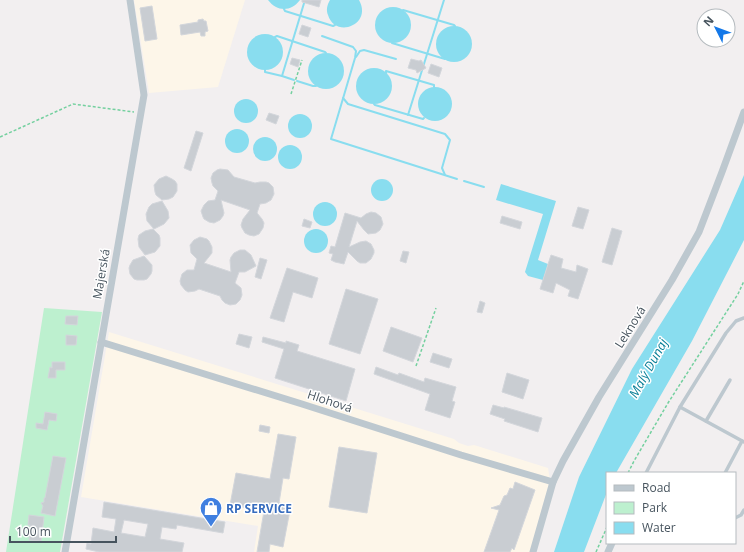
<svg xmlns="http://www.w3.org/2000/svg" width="744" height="552" viewBox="0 0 744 552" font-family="'Open Sans',sans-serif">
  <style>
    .commercial { fill: #fdf6e9 }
    .green { fill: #bdf0cf }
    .water { fill: #89ddef }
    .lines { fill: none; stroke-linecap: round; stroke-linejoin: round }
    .stream { stroke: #89ddef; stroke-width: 2 }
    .building { fill: #c9cdd2; stroke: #d3d6db; fill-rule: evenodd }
    .path { stroke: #74d09f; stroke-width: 1.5; stroke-dasharray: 3 2; stroke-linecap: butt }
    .service { stroke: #bdc8cf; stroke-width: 3.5 }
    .minor { stroke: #bdc8cf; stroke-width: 7 }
    .labels { text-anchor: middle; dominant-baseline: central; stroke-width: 3; stroke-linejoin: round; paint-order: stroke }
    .street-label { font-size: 12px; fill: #47545e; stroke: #fff }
    .shop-label { font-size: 12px; font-weight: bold; fill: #366cbe; stroke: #fff; text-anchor: start }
    .water-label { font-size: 13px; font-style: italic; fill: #097f97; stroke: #fff }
  </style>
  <rect width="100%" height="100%" fill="#f2eff0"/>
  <g class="commercial">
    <path d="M134 0H245L218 87 149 93Z"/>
    <path d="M109 332 454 439 459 443 468 446 474 445 548 468 550 480 530 552H254L258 526 81 497Z"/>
  </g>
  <path class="green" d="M44 308 102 312 60 552H6Z"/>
  <g class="water">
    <path d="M268 0H300C291 12 277 12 268 0Z"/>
    <path d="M330 0H359C373 25 335 39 328 15 326 10 327 5 330 0Z"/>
    <circle cx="393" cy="25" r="18"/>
    <circle cx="454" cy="44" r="18"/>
    <circle cx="265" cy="52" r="18"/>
    <circle cx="326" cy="71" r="18"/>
    <circle cx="374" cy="86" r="18"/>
    <circle cx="435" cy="104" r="17"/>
    <circle cx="246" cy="111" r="12"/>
    <circle cx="300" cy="126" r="12"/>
    <circle cx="237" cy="141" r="12"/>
    <circle cx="265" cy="149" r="12"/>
    <circle cx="290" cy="157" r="12"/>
    <path d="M744 175V240L692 341 616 473H607V492L584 552H554L579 477 632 369 720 230Z"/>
    <circle cx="382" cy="190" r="11"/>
    <path d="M501 184 556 201 538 260 548 264 543 280 528 276 525 272 543 214 496 200Z"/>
    <circle cx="325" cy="214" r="12"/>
    <circle cx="316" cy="241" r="12"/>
  </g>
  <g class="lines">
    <g class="stream">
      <path d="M284 9 285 11 333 26 335 25"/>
      <path d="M403 10 454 25 455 26"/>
      <path d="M322 36 353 47 356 51 355 58 331 139 457 179"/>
      <path d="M275 37 277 36 325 52 326 53"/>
      <path d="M392 43 445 59"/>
      <path d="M356 57 360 51 364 50 396 59"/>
      <path d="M265 70V72L282 76 294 80"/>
      <path d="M386 73V71L434 85V87"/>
      <path d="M282 76 305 0"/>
      <path d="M297 81 313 86H316"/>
      <path d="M343 98 348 104 445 134 450 140 442 168 445 175"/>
      <path d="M374 104 375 105 423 119 424 118"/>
      <path d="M408 115 444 0"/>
      <path d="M464 181 484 187"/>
    </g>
  </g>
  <g class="building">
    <path d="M302 0H321L319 7 302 2Z"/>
    <path d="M152 6 157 39 145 41 140 8Z"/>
    <path d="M203 19 204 21H206L208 31 205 32V36H201L200 32 181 35 180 25 198 22V20Z"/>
    <path d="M302 25 311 28 308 37 299 34Z"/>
    <path d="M292 58 300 60 298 67 290 64Z"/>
    <path d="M411 59 419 61 421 60 426 68 417 73 416 70 408 68Z"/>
    <path d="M431 64 442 68 439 77 428 73Z"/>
    <path d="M269 113 279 116 276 124 266 120Z"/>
    <path d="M196 131 203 133 191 171 184 168Z"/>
    <path d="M220 169 228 170 234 177 255 183 260 182H266L269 183 273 187 274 194 271 200 266 203 260 204 257 213 262 219 264 223 263 228 259 234 254 236 249 235 245 233 242 228 241 225 243 219 250 210 221 200 224 213 223 216 220 220 214 223 209 222 204 219 203 217 201 211 204 205 208 201 215 200 218 191 213 186 212 183 211 178 213 173 217 170Z"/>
    <path d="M166 176 172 179 175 181 177 184V191L173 197 169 199 162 200 156 195 155 192 154 185 159 179Z"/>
    <path d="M162 201 168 211 169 218 164 224 154 229 147 221 146 214 149 207 152 204Z"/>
    <path d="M578 207 589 210 583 229 572 226Z"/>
    <path d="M371 212 376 213 381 217 383 224 380 230 376 233 368 234 364 230 357 221 349 247 360 242 366 241 371 244 374 250V253L371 259 366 263H360L357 261 348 252 344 264 335 262 331 260 333 254 329 253 331 246 335 247 345 213 361 218 366 214Z"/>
    <path d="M502 216 522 222 520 229 500 223Z"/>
    <path d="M304 219 312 222 310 228 302 226Z"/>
    <path d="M612 228 622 231 612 265 602 262Z"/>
    <path d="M153 229 159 235 160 238V246L155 252 145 255 139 247 138 239 139 235 145 231Z"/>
    <path d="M200 237 207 239 209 241 212 247V253L204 263 231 272 230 260 231 257 234 253 240 250H245L251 255 256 266 245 272H239L235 283 241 288 242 295 240 300 236 304 230 305 225 303 222 300 220 296 199 289 195 291 188 292 185 290 181 285 180 281 182 274 187 270H194L197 259 191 253 190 245 194 240Z"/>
    <path d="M403 251 409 252 406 263 400 261Z"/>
    <path d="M551 255 563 259 561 268 576 272 577 265 588 269 578 299 568 296 570 290 556 283 553 293 540 289Z"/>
    <path d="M144 256 152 265V271L151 274 147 279 144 280H137L134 279 130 274 129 268 130 265 133 260Z"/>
    <path d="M260 258 267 260 261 279 255 277Z"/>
    <path d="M287 268 318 278 312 298 293 292 284 322 270 318Z"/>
    <path d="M346 289 378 299 360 354 329 344Z"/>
    <path d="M480 301 485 303 482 313 477 312Z"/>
    <path d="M66 316H78L77 325 65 324Z"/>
    <path d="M391 327 422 338 413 362 383 351Z"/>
    <path d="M239 334 252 337 249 348 236 344Z"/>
    <path d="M66 335 77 336 76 345H66Z"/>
    <path d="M263 337 286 343V341L299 345 297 351 355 369 346 401 275 378 284 349 262 342Z"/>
    <path d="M433 353 452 359 449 368 430 362Z"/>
    <path d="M52 362H65V370H56V378H48L50 367 52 368Z"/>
    <path d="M376 367 398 375 399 373 424 382 425 378 456 387 452 401 455 402 450 418 425 410 430 394 374 374Z"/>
    <path d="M507 373 529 380 523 399 502 392Z"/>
    <path d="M493 405 504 408V407L542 418 538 432 504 421 505 419 490 414Z"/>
    <path d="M45 412 57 414 56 421 49 420 47 430 36 428V423L43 424Z"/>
    <path d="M260 425 270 427 269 433 259 431Z"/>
    <path d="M278 434 296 437 289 479 283 478 279 503 291 505 283 547 270 544 269 552H257L264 511 230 505 236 473 270 479Z"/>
    <path d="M339 447 377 453 367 513 329 507Z"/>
    <path d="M53 456 66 458 55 516 41 513 43 506 41 503 44 502V498H45Z"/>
    <path d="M515 482 535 490 514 550 512 548 510 552H484L499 510 491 508 500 505 504 496 507 495 510 488 513 489Z"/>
    <path d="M104 502 225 522 223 533 177 525 176 529 162 527 160 539 184 543 182 552H99L86 549 87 543 91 544 93 528 114 532 116 519 102 517ZM124 520 148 524 145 537 121 533Z"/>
    <path d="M29 515 44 517 41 541 29 540 30 525H28Z"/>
  </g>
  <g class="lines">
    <g class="path">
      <path d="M291 94 302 60"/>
      <path d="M0 137 73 104 134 112"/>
      <path d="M416 366 436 308"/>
      <path d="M628 473 634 461 668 403 738 294 744 281"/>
      <path d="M596 552 607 527"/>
    </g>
    <g class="service">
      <path d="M680 407 726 333 736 321 744 318"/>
      <path d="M706 421 730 380"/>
      <path d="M646 473 680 407 744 442"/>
      <path d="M725 473 742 441"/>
      <path d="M735 518 741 515 744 510"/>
    </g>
    <g class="minor">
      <path d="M101 342 302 404 461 455 553 482"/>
      <path d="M65 552 144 95 130 0"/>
      <path d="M533 552 553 482 563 461 599 397 672 280 699 232 722 172 744 112"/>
      <path d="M608 552 612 543"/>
    </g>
  </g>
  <defs>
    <g id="shop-pin" transform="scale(1.15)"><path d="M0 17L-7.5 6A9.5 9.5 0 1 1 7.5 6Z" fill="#3f7fe0" stroke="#fff"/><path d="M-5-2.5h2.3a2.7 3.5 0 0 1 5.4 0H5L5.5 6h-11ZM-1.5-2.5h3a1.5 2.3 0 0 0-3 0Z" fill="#fff"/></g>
  </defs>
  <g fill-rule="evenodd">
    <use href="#shop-pin" x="211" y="508"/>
  </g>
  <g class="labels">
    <g class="street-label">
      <text transform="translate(101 274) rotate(-80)">Majerská</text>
      <text transform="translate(630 327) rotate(-58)">Leknová</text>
      <text transform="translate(330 401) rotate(18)">Hlohová</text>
    </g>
    <g class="shop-label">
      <text x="226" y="508">RP SERVICE</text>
    </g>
    <g class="water-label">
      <text transform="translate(648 368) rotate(-61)">Malý Dunaj</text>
    </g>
  </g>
  <rect x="606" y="472" width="130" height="72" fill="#ffffff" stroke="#b5bbbf"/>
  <rect x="614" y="485" width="20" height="6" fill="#bdc8cf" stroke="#b5bbbf"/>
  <text x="642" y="492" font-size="12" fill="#47545e">Road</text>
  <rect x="614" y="502" width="20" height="12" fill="#bdf0cf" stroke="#b5bbbf"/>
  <text x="642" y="512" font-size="12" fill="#47545e">Park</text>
  <rect x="614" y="522" width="20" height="12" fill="#89ddef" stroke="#b5bbbf"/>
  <text x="642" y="532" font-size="12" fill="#47545e">Water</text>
  <g transform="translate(716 28) rotate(312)"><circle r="19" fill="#ffffff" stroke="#b5bbbf"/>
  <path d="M0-3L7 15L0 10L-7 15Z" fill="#1478e8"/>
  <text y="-6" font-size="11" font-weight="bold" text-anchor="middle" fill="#47545e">N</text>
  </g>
  <path d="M10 536v6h106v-6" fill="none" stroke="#47545e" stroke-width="2"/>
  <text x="16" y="536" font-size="12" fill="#47545e" stroke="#ffffff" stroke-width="3" paint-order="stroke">100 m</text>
</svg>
